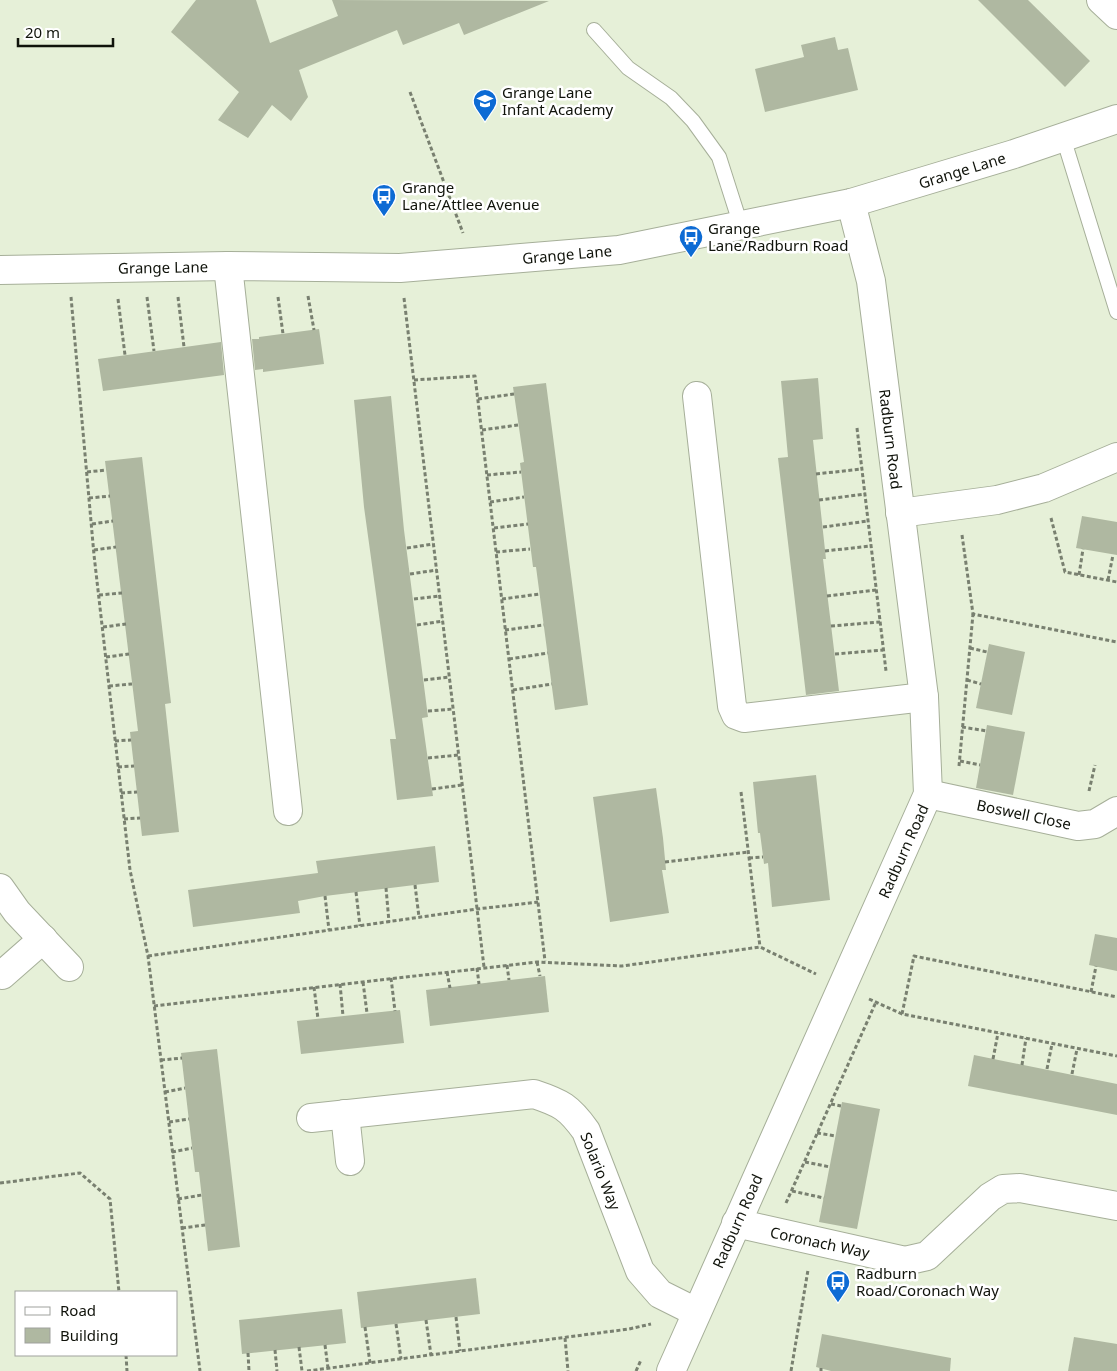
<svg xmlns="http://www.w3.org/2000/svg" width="1117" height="1371" viewBox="0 0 1117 1371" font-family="'Noto Sans',sans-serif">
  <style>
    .building { fill: #afb8a1 }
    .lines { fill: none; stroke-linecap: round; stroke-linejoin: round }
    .service-casing { stroke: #a6af99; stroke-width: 16 }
    .minor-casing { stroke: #a6af99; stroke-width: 30 }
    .path { stroke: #798070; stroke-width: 3; stroke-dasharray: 4 2.5; stroke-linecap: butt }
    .service { stroke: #fff; stroke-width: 14 }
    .minor { stroke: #fff; stroke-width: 28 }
    .labels { text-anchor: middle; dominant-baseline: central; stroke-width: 5; stroke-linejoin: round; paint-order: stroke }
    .poi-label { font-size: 15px; fill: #10130b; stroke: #fff; text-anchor: start }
    .street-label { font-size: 15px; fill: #10130b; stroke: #fff }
  </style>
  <rect width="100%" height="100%" fill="#e6f0d8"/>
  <g class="building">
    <path d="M196 0H256L270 43 338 16 332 0 549 1 464 35 459 23 403 45 397 30 299 70 308 97 291 121 272 105 248 138 218 120 239 92 171 32Z"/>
    <path d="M978 0H1028L1090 61 1065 87Z"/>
    <path d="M835 37 838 50 848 48 858 90 765 112 755 69 804 57 801 45Z"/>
    <path d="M319 329 324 364 263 372V369L255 370 252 339H259V337Z"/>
    <path d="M221 342 224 375 103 391 98 359Z"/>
    <path d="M818 378 823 439 813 440 826 559H823L839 691 806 695 778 458 788 457 781 381Z"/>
    <path d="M546 383 588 705 555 710 536 567H533L520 463 524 462 513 387Z"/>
    <path d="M391 396 404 530 428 717 422 718 433 796 397 800 390 739H396L364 507 354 400Z"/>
    <path d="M142 457 171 703 165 704 179 832 142 836 130 732 138 731 105 461Z"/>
    <path d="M1082 516 1117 522V555L1076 548Z"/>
    <path d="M989 644 1025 652 1012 715 976 708Z"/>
    <path d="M987 725 1025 732 1013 795 976 788Z"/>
    <path d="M816 775 830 900 772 907 768 863 764 864 760 833H758L753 782Z"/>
    <path d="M656 788 663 838 666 870H662L669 913 610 922 593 797Z"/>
    <path d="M435 846 439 882 325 896 298 901 300 913 193 927 188 890 318 873 316 861Z"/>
    <path d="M1095 934 1117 938V971L1089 965Z"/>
    <path d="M545 976 549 1012 430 1026 426 990Z"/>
    <path d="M400 1010 404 1043 301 1054 297 1021Z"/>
    <path d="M217 1049 240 1247 208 1251 199 1172H195L181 1053Z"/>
    <path d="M974 1055 1117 1084V1115L968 1086Z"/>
    <path d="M842 1102 880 1109 857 1229 819 1222Z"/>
    <path d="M476 1278 480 1314 361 1328 357 1292Z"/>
    <path d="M342 1309 346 1343 242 1354 239 1320Z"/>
    <path d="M822 1334 951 1358 950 1371H831L816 1367Z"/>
    <path d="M1074 1337 1117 1344V1371H1068Z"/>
  </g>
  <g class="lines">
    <g class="service-casing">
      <g id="service">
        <path d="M594 30 628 68 671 98 693 121 719 157 741 226"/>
        <path d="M1063 137 1117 312"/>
      </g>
    </g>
    <g class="minor-casing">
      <g id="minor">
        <path d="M1101 0 1117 15"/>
        <path d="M228 266 288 811"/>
        <path d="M0 270 228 266 400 268 619 250 851 203 1014 154 1117 119"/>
        <path d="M697 396 732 706 736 715 744 718 924 697"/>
        <path d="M900 513 997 500 1044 488 1117 457"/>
        <path d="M928 794 1078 826 1095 824 1117 811"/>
        <path d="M0 888 17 912 69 967"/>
        <path d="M2 975 43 939"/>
        <path d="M345 1114 350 1161"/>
        <path d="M311 1118 534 1094C561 1103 569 1107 586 1131L640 1271 660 1294 696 1312"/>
        <path d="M736 1223 905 1261 927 1256 990 1197 1003 1189 1020 1188 1117 1206"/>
        <path d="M671 1371 928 794 924 697 871 281 851 203"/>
      </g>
    </g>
    <g class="path">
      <path d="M410 92 463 233"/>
      <path d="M308 296 314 330"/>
      <path d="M71 297 94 555 130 870 148 956 200 1371"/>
      <path d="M147 297 154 351"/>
      <path d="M178 297 184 347"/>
      <path d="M278 297 283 334"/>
      <path d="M404 298 484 967"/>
      <path d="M118 299 125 355"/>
      <path d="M414 380 475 376 545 961"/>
      <path d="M478 399 514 394"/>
      <path d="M857 428 886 671"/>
      <path d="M482 430 518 425"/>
      <path d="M87 472 106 470"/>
      <path d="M816 474 862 469"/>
      <path d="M487 475 521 472"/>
      <path d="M89 498 110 496"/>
      <path d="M819 500 865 494"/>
      <path d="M490 502 524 497"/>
      <path d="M1051 518 1065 572 1117 582"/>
      <path d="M92 524 113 521"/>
      <path d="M823 527 868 521"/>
      <path d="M494 528 528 524"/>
      <path d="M962 535 973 614 1117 642"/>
      <path d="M407 548 433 544"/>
      <path d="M94 550 116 547"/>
      <path d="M825 551 871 546"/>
      <path d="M496 552 530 549"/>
      <path d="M410 574 437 570"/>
      <path d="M1079 575 1083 549"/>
      <path d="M1108 580 1113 555"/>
      <path d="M99 595 122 593"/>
      <path d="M827 596 876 590"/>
      <path d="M414 599 440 596"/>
      <path d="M502 599 540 594"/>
      <path d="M417 625 443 621"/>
      <path d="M831 626 880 622"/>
      <path d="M103 627 126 624"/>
      <path d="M505 630 544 625"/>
      <path d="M970 648 987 652"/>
      <path d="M835 654 883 650"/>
      <path d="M106 657 129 654"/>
      <path d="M509 659 548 653"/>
      <path d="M424 680 449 677"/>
      <path d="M967 680 981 684"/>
      <path d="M109 686 132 684"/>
      <path d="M513 690 552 684"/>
      <path d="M428 711 453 709"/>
      <path d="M962 727 987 731"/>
      <path d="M115 741 131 740"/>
      <path d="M428 758 459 755"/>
      <path d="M960 761 980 765"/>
      <path d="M959 766 973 614"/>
      <path d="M118 767 134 766"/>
      <path d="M432 789 462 785"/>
      <path d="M1089 791 1095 765"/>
      <path d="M741 792 760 947"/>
      <path d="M121 793 137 792"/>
      <path d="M124 819 140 818"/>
      <path d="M749 858 763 857"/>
      <path d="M665 862 748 852"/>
      <path d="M415 885 419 917"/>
      <path d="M386 888 389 922"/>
      <path d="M356 892 360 926"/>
      <path d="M325 896 329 930"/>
      <path d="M148 956 477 909 538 902"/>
      <path d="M537 962 540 976"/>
      <path d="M507 965 509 980"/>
      <path d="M477 968 479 984"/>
      <path d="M447 972 450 988"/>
      <path d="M391 978 395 1011"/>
      <path d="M363 982 367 1013"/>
      <path d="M340 984 343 1016"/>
      <path d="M314 987 318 1019"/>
      <path d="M1091 992 1096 966"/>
      <path d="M869 999 902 1014 1117 1056"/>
      <path d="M154 1006 537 962 622 966 760 947 816 974"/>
      <path d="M902 1014 914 956 1117 997"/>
      <path d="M993 1059 998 1033"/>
      <path d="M161 1060 182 1058"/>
      <path d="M1022 1065 1026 1038"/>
      <path d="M1047 1069 1052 1044"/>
      <path d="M1072 1074 1077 1049"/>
      <path d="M165 1092 185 1088"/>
      <path d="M831 1104 841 1106"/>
      <path d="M169 1122 189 1119"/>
      <path d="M817 1133 836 1136"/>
      <path d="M172 1152 192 1148"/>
      <path d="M805 1162 830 1167"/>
      <path d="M0 1183 80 1173 110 1199 119 1292"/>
      <path d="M792 1191 824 1198"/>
      <path d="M178 1199 202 1195"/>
      <path d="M786 1203 876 1002"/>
      <path d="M182 1228 205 1225"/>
      <path d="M456 1317 460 1351"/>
      <path d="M426 1320 431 1355"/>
      <path d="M396 1324 401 1359"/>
      <path d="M365 1327 370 1363"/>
      <path d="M565 1338 568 1371"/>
      <path d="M325 1345 328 1368"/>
      <path d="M299 1347 302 1371"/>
      <path d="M275 1350 277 1371"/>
      <path d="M248 1353 249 1371"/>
      <path d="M126 1355 127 1371"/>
      <path d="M307 1371 629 1329 651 1324"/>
      <path d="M636 1371 641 1360"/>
      <path d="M791 1371 808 1270"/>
      <path d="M821 1371V1368"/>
    </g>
    <use href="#service" class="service"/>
    <use href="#minor" class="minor"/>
  </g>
  <defs>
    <g id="school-pin" transform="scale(1.25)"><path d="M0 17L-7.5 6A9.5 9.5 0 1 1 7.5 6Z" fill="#0d6bd4" stroke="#fff"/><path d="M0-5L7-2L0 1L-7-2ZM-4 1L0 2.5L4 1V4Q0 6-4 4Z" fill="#fff"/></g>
    <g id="bus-pin" transform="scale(1.25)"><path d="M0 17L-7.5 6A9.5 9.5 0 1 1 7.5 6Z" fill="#0d6bd4" stroke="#fff"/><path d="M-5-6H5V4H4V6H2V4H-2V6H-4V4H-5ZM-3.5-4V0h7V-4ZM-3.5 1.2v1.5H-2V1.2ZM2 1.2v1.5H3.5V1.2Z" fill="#fff"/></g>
  </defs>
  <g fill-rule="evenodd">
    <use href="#school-pin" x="485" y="101"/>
    <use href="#bus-pin" x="384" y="196"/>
    <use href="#bus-pin" x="691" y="237"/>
    <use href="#bus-pin" x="838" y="1282"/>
  </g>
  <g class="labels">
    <g class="poi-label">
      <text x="502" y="92">Grange Lane<tspan x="502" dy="17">Infant Academy</tspan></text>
      <text x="402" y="187">Grange<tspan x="402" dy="17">Lane/Attlee Avenue</tspan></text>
      <text x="708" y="228">Grange<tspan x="708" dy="17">Lane/Radburn Road</tspan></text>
      <text x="856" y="1273">Radburn<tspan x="856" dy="17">Road/Coronach Way</tspan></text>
    </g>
    <g class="street-label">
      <text transform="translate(962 170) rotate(-17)">Grange Lane</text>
      <text transform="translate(567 254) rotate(-5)">Grange Lane</text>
      <text transform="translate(163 267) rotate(-1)">Grange Lane</text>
      <text transform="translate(891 439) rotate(83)">Radburn Road</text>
      <text transform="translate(1024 814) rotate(12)">Boswell Close</text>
      <text transform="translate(903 851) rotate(-66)">Radburn Road</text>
      <text transform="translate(601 1171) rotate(68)">Solario Way</text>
      <text transform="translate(737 1221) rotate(-66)">Radburn Road</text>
      <text transform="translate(820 1242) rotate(12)">Coronach Way</text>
    </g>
  </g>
  <rect x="15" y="1291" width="162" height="65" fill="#ffffff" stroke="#9fa19d"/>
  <rect x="25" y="1307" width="25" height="8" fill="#ffffff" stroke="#9fa19d"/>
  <text x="60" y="1316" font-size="15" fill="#10130b">Road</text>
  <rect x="25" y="1328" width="25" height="15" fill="#afb8a1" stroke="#9fa19d"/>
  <text x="60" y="1341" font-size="15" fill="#10130b">Building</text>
  <path d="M18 38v8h95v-8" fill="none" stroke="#10130b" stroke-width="2.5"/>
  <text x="25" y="38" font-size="15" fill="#10130b" stroke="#ffffff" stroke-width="4" paint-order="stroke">20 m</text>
</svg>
